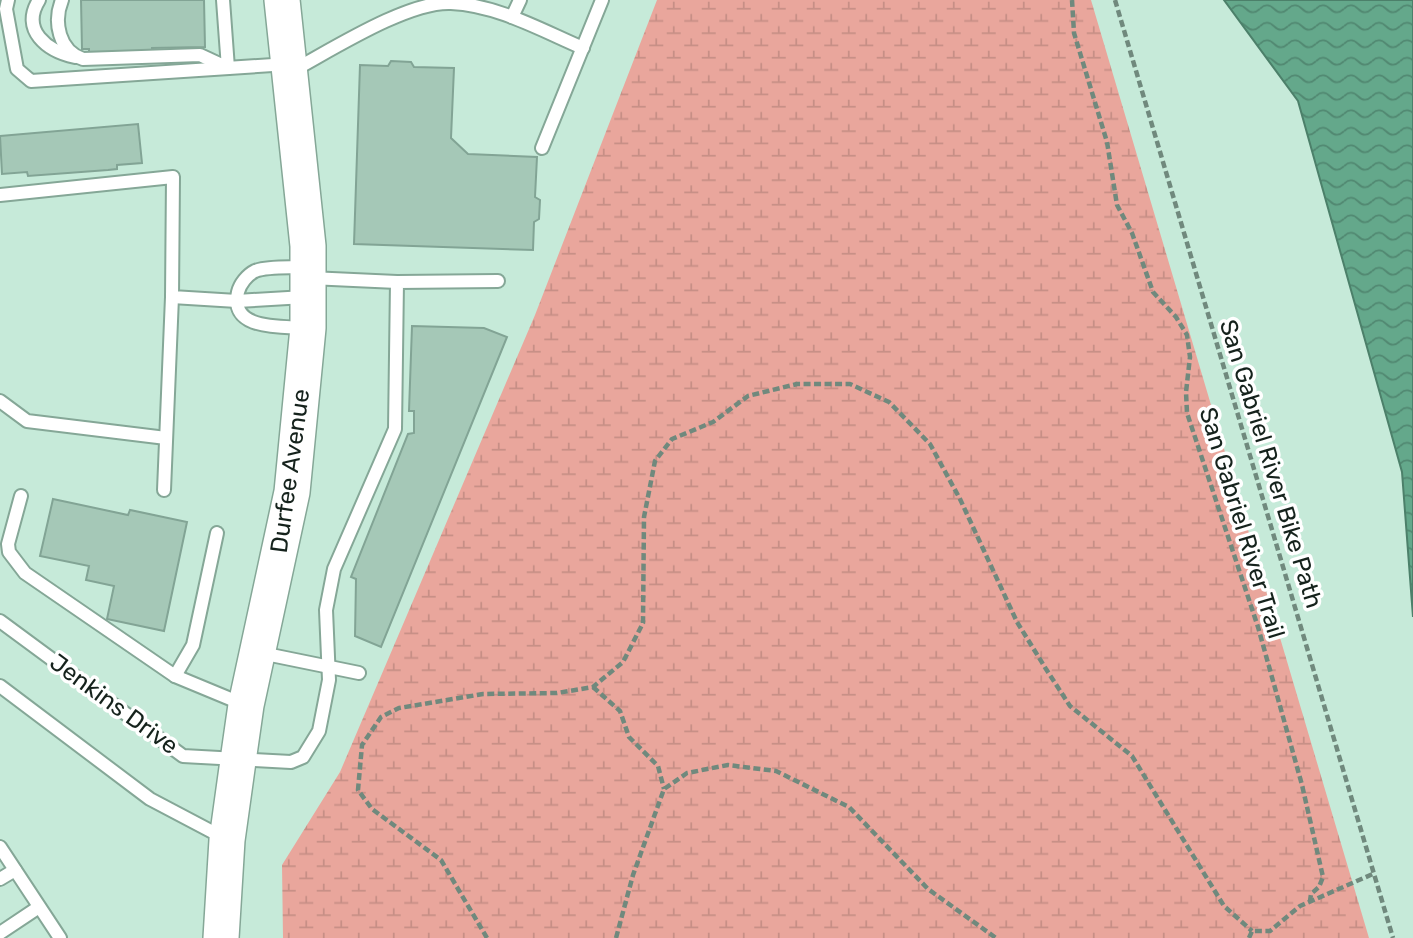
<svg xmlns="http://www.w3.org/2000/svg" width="1413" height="938" viewBox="0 0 1413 938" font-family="Rubik,sans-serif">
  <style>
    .wetland { fill: url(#wetland-marsh) }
    .water { fill: url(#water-waves); stroke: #4c806a; stroke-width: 2 }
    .building { fill: #a5c8b7; stroke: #82a495; stroke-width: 2 }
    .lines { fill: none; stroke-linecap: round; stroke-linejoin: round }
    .service-casing { stroke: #85a797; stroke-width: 16 }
    .secondary-casing { stroke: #85a797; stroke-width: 38 }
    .path { stroke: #70897d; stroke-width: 4.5; stroke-dasharray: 7 3.5; stroke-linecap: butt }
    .service { stroke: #fff; stroke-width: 12 }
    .secondary { stroke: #fff; stroke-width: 35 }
    .labels { text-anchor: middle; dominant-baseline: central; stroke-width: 7; stroke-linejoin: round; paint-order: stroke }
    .street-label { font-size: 24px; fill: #15221c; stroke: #fff }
  </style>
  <defs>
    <pattern id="wetland-marsh" width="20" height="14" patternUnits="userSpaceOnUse" patternTransform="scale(1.75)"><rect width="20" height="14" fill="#e9a69c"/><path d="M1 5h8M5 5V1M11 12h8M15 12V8" fill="none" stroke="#c78f86"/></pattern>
    <pattern id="water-waves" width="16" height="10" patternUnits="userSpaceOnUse" patternTransform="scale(1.75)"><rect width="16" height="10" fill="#64a88b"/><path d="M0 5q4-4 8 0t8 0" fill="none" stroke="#518871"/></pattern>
  </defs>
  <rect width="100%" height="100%" fill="#c6ead9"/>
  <path class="wetland" d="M657 0H1091L1369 938H283L282 865 340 772 535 315Z"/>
  <path class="water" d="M1224 0H1413V617L1402 472 1298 101Z"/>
  <g class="building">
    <path d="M81 0H204L205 47 152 48V54L89 55V49H82Z"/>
    <path d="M391 61 411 62 414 67 454 68 451 138 468 154 537 157 535 197 540 200 539 219 534 222 533 250 354 244 360 65 388 66Z"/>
    <path d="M138 124 142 163 117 165V169L108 170 28 176 27 172 2 174 0 136Z"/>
    <path d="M412 326 484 328 507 337 381 647 355 636 356 579 351 577 408 434 414 433V411H409Z"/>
    <path d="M53 499 128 515 130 510 187 522 164 631 107 619 114 586 86 580 89 566 40 556Z"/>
  </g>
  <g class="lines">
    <g class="service-casing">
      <g id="service">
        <path d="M8 0 6 9 17 69 31 81 288 64"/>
        <path d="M39 0C20 30 47 51 75 57"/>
        <path d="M62 0C53 22 59 51 83 59L200 55 228 68 223 0"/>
        <path d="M512 17 520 0"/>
        <path d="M294 70C333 49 408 1 451 3 497 5 541 30 583 48"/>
        <path d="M542 148 602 0"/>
        <path d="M0 195 173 177 172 297 237 301 305 297"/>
        <path d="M310 278 397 282"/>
        <path d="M305 328C282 326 229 331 238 292 240 284 247 275 255 271 269 266 290 268 305 267"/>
        <path d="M0 401 27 421 166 438"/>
        <path d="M164 490 172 297"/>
        <path d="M21 496 8 544 9 552 25 573 175 676 245 705"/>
        <path d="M0 621 183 756 291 762 303 757 319 731 329 680 326 610 334 569 395 429 397 282 498 281"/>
        <path d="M261 653 359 673"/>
        <path d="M175 676 193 645 217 533"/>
        <path d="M0 686 150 799 224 838"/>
        <path d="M0 847 60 938"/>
        <path d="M0 879 15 870"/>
        <path d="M0 933 39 907"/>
      </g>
    </g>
    <g class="secondary-casing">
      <path id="secondary" d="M221 938 227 840 238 761 246 705 292 492 308 328V246L282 0"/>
    </g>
    <g class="path">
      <path d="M1072 0 1074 33 1107 142 1117 205 1132 233 1153 292 1176 317 1187 335 1190 357 1186 392 1187 413 1258 627 1302 785 1323 877 1319 887 1311 894 1310 901"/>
      <path d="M1115 0 1393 938"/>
      <path d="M593 687 620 711 629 737 658 766 664 789"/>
      <path d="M487 938 441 860 372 809 358 790 362 745 381 717 399 708 483 694 557 693 593 687 623 662 643 623 644 517 655 461 672 439 713 422 748 396 797 384H850L889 402 930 444 960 499 1017 622 1046 669 1070 706 1132 756 1224 906 1252 931"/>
      <path d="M616 938 633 875 664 789 687 773 728 765 776 771 849 807 928 889 996 938"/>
      <path d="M1249 938 1252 931H1270L1300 906 1375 873"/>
    </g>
    <use href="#service" class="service"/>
    <use href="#secondary" class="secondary"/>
  </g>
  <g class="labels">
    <g class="street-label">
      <text transform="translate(1271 464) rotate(73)">San Gabriel River Bike Path</text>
      <text transform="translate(290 471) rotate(-82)">Durfee Avenue</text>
      <text transform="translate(1242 523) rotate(73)">San Gabriel River Trail</text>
      <text transform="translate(114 704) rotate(36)">Jenkins Drive</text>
    </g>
  </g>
</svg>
